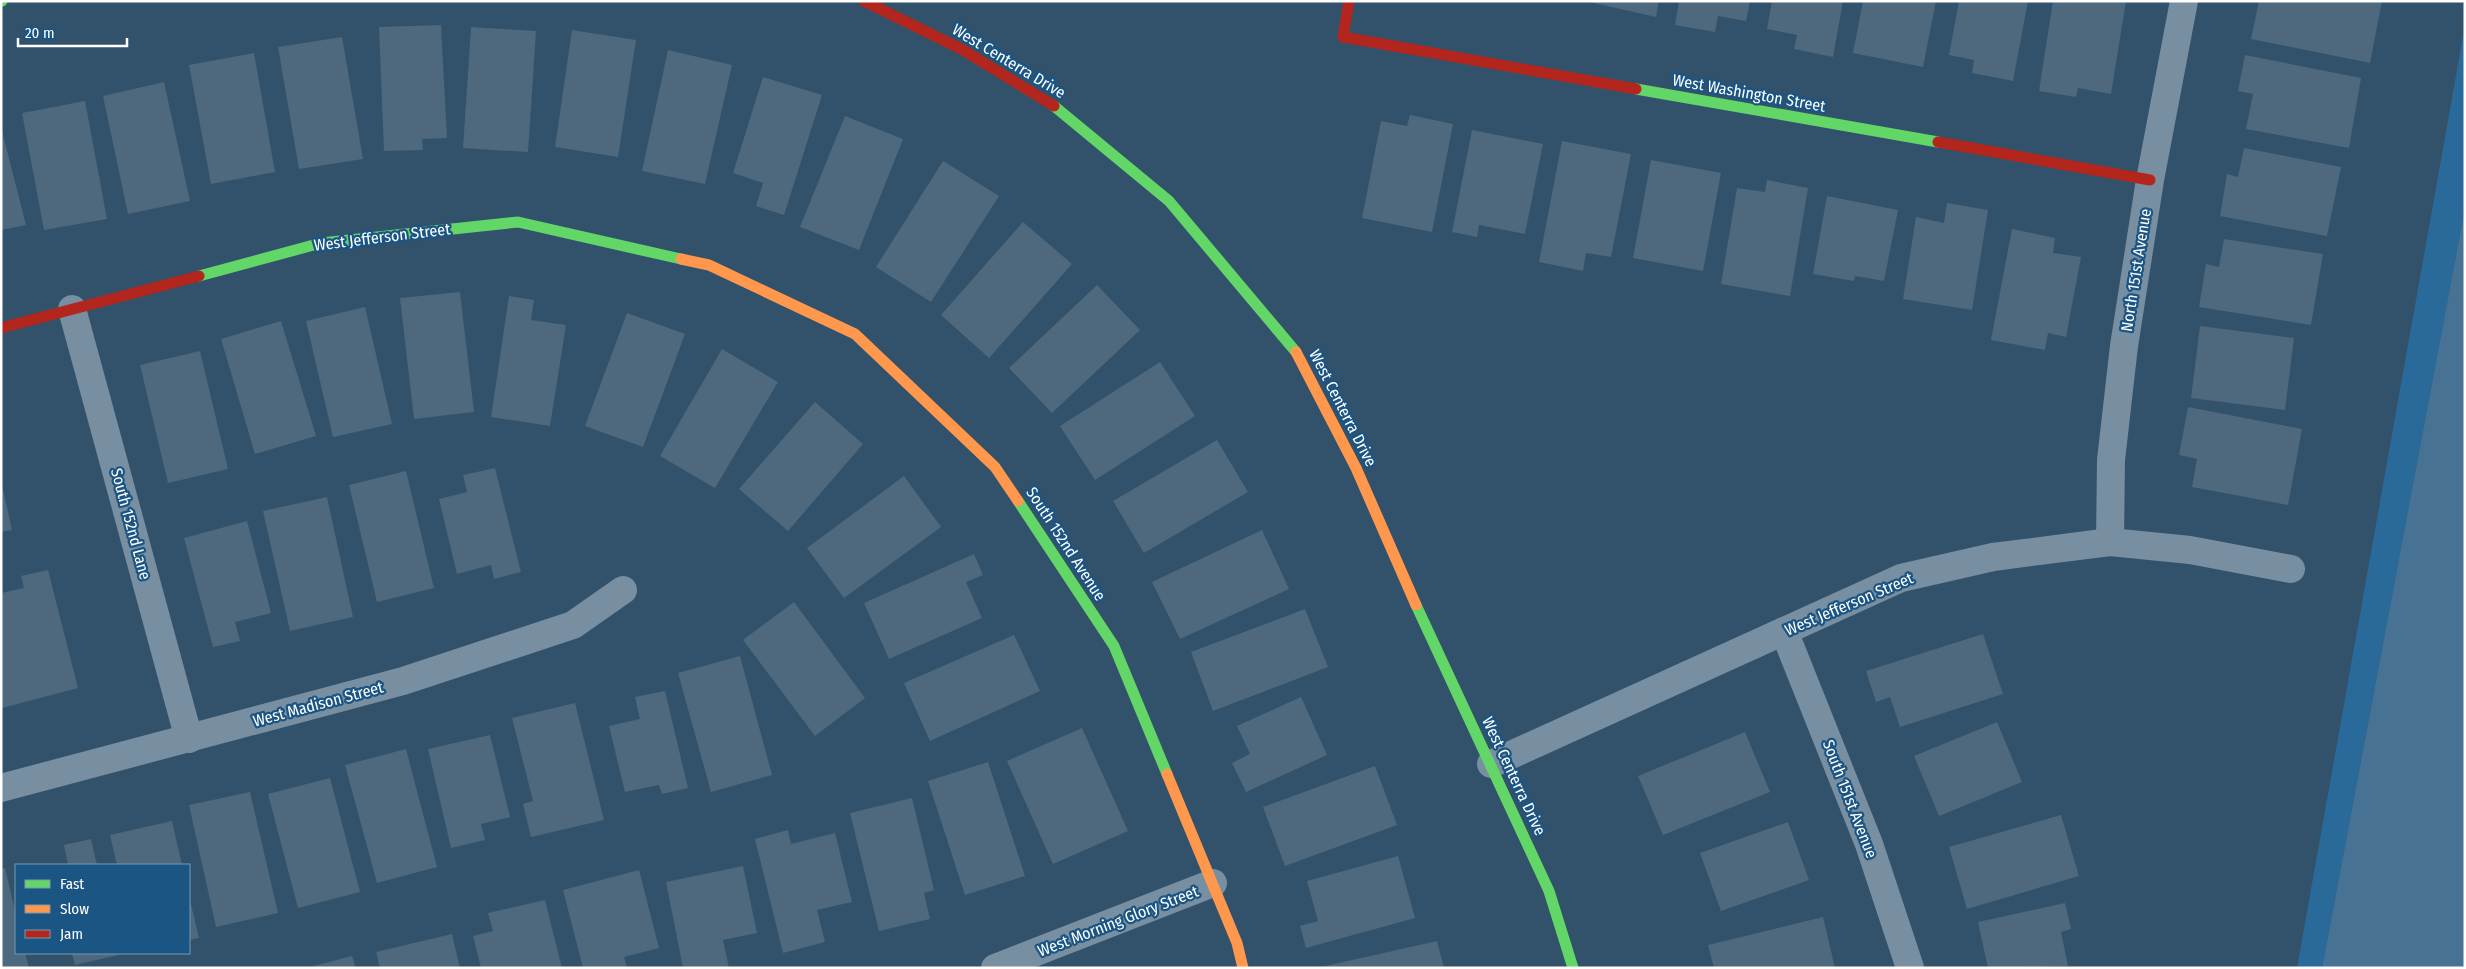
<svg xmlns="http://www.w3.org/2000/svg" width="2466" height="969" viewBox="0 0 2466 969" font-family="'Fira Sans Condensed',sans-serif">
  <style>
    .green { fill: #2a6a9a }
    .water { fill: #477293 }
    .building { fill: #4e687d }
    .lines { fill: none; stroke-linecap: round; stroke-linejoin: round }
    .street { stroke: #788ea1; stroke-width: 28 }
    .fast { stroke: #63d668; stroke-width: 11 }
    .slow { stroke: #ff974d; stroke-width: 11 }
    .jam { stroke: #b3261e; stroke-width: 11 }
    .labels { text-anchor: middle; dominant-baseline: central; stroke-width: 4.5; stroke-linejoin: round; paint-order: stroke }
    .street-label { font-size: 16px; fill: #fff; stroke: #1a5583 }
  </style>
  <rect width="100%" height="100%" fill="#32526b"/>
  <path class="green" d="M2465 25V208L2322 968H2297Z"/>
  <path class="water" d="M2465 208V968H2322Z"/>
  <g class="building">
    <path d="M1585 1H1659L1656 17Z"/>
    <path d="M1679 1H1750L1746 21 1718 16 1715 32 1675 25Z"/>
    <path d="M1772 1H1843L1833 57 1794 49 1797 35 1767 29Z"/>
    <path d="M1863 1H1936L1923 67 1853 53Z"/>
    <path d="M1959 1H2028L2013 81 1972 73 1974 60 1949 55Z"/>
    <path d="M2053 1H2126L2111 94 2078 88 2076 97 2039 91Z"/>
    <path d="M2259 1H2382L2370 63 2251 39Z"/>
    <path d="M441 25 447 138 422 139 423 150 384 151 379 27Z"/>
    <path d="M471 27 536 31 528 152 463 148Z"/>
    <path d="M572 30 636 40 618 157 555 147Z"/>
    <path d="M342 37 363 159 299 169 278 47Z"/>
    <path d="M668 50 732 65 705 184 642 171Z"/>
    <path d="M254 53 275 172 211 184 189 65Z"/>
    <path d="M2245 55 2361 78 2349 148 2246 129 2253 94 2238 91Z"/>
    <path d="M763 77 822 95 784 215 756 206 763 183 733 173Z"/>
    <path d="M164 82 190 201 128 214 103 96Z"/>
    <path d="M85 101 107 219 44 230 22 113Z"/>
    <path d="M1410 115 1453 124 1432 232 1362 218 1381 121 1407 126Z"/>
    <path d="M845 116 903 139 859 250 800 227Z"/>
    <path d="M1 127 26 225 1 230Z"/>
    <path d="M1472 130 1543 144 1525 234 1479 225 1477 237 1452 232Z"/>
    <path d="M1562 141 1631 154 1611 257 1586 253 1583 271 1539 262Z"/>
    <path d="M2244 148 2341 167 2327 236 2220 216 2227 174 2238 177Z"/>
    <path d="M1651 160 1721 173 1703 271 1633 258Z"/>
    <path d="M943 161 999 196 931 302 876 267Z"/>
    <path d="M1767 180 1808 188 1790 296 1721 284 1737 188 1765 192Z"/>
    <path d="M1827 196 1898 210 1884 281 1855 276 1854 281 1813 274Z"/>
    <path d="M1947 203 1988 210 1972 310 1903 299 1916 217 1944 223Z"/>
    <path d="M1023 222 1072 264 989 358 941 315Z"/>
    <path d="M2012 229 2055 238 2053 253 2081 257 2066 337 2048 333 2045 350 1991 340Z"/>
    <path d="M2224 239 2323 254 2311 325 2199 307 2206 264 2219 267Z"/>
    <path d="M1097 285 1140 330 1052 413 1009 368Z"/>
    <path d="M460 292 474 412 414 419 400 298Z"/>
    <path d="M509 296 534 300 531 320 566 325 550 426 491 417Z"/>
    <path d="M365 307 392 424 333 437 306 321Z"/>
    <path d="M627 313 685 334 643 447 585 426Z"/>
    <path d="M281 321 316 436 255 454 221 339Z"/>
    <path d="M2200 326 2294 338 2285 410 2191 398Z"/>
    <path d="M722 349 778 382 715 488 660 456Z"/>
    <path d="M200 351 228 469 168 483 140 365Z"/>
    <path d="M1160 362 1195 416 1095 480 1060 426Z"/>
    <path d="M815 402 863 444 788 531 739 489Z"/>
    <path d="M2188 407 2302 429 2288 505 2192 487 2197 459 2179 455Z"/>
    <path d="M1217 440 1248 492 1144 553 1113 501Z"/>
    <path d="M495 468 521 572 494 579 491 565 457 574 439 499 467 492 463 475Z"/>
    <path d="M406 471 434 588 377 602 349 485Z"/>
    <path d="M904 476 941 527 844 598 807 548Z"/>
    <path d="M1 480 12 530 1 532Z"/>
    <path d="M327 497 353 617 290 631 263 511Z"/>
    <path d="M247 521 271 613 235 622 240 641 213 647 184 538Z"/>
    <path d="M1262 530 1289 589 1180 639 1152 582Z"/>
    <path d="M974 554 983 575 966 582 982 618 889 659 864 603Z"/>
    <path d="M48 570 78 688 2 708 1 593 24 588 21 576Z"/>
    <path d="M794 602 865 698 815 736 743 640Z"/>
    <path d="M1305 609 1328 667 1213 711 1191 652Z"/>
    <path d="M1983 634 2003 694 1900 727 1890 697 1876 702 1866 671Z"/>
    <path d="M1014 635 1040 691 930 741 904 683Z"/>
    <path d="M740 656 772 775 711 792 678 673Z"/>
    <path d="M665 691 688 788 662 794 659 785 625 792 609 726 640 719 635 697Z"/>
    <path d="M1301 697 1327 755 1246 792 1232 763 1250 754 1237 726Z"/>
    <path d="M575 703 604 820 531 837 523 804 533 801 512 718Z"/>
    <path d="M1997 722 2022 782 1939 816 1914 756Z"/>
    <path d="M1082 728 1128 831 1053 864 1007 761Z"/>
    <path d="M1745 732 1770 792 1663 835 1638 776Z"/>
    <path d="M490 735 510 817 481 824 485 840 451 848 428 749Z"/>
    <path d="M406 749 437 867 377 883 345 765Z"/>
    <path d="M988 762 1025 876 965 895 928 781Z"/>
    <path d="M1375 766 1397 825 1285 866 1263 807Z"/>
    <path d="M330 778 360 892 298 908 268 794Z"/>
    <path d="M250 792 278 913 216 927 189 805Z"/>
    <path d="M912 798 934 890 924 893 930 919 879 931 850 813Z"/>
    <path d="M2061 815 2079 876 1967 909 1949 847Z"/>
    <path d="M172 821 182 865H117L110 835Z"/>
    <path d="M1788 822 1809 880 1721 911 1700 853Z"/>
    <path d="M788 830 791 844 835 833 852 902 817 910 825 942 783 953 755 839Z"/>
    <path d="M91 839 97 865H68L64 845Z"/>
    <path d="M1398 856 1415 918 1306 948 1300 926 1318 921 1307 881Z"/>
    <path d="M743 866 757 933 723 940 729 968H683L666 882Z"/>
    <path d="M5 868 16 915V953H25L29 968H1V869Z"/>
    <path d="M639 870 659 948 624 957 627 968H583L563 890Z"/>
    <path d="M189 896 199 938 189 940Z"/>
    <path d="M545 900 562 968H481L473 936 493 931 488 913Z"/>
    <path d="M2065 903 2071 929 2061 932 2068 966 1988 968 1978 922Z"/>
    <path d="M1823 917 1835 968H1714L1708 945Z"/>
    <path d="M452 934 460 968H380L376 952Z"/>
    <path d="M1437 941 1444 968H1321V967Z"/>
    <path d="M72 953H118V955L75 965Z"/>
    <path d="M352 956 356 968H310V967Z"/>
  </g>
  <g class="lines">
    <g class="street">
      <path d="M72 309 189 739"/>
      <path d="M2110 542 2111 460 2124 346 2150 180 2184 1"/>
      <path d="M1784 631 1869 844 1910 968"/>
      <path d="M1491 764 1901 578 1993 557 2110 542 2190 550 2291 569"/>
      <path d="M1 788 403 681 573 625 623 590"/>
      <path d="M995 968 1213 883"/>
    </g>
    <g class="fast">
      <path d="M1 1H2"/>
      <path d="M1636 89 1938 142"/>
      <path d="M1054 106 1169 201 1296 352"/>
      <path d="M199 276 321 243 518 222 681 259"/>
      <path d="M1018 501 1114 646 1167 774"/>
      <path d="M1416 605 1549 891 1573 968"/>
    </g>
    <g class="slow">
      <path d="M681 259 709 265 855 334 995 467 1018 501"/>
      <path d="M1296 352 1356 468 1416 605"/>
      <path d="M1167 774 1237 943 1243 968"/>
    </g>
    <g class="jam">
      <path d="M864 1 963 50 1054 106"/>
      <path d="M1349 1 1343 37 1636 89"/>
      <path d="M1938 142 2150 180"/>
      <path d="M1 328 199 276"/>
    </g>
  </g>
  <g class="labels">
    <g class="street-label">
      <text transform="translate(1009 61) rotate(31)">West Centerra Drive</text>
      <text transform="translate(1749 93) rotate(10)">West Washington Street</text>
      <text transform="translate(382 237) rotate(-7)">West Jefferson Street</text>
      <text transform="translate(2136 270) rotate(-81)">North 151st Avenue</text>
      <text transform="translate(1343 408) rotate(63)">West Centerra Drive</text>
      <text transform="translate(131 524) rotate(75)">South 152nd Lane</text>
      <text transform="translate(1066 544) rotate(57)">South 152nd Avenue</text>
      <text transform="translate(1849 604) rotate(-23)">West Jefferson Street</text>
      <text transform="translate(318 704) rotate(-15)">West Madison Street</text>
      <text transform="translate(1514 776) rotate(65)">West Centerra Drive</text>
      <text transform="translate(1850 799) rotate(69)">South 151st Avenue</text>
      <text transform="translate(1118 921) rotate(-21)">West Morning Glory Street</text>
    </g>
  </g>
  <rect width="2466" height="969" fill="none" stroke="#ffffff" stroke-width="5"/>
  <rect x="15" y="864" width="175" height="90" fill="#1a5583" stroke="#7699b5"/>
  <rect x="25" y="880" width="25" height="8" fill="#63d668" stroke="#7699b5"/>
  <text x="60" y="889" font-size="15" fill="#ffffff">Fast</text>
  <rect x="25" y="905" width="25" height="8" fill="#ff974d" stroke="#7699b5"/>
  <text x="60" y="914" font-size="15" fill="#ffffff">Slow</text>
  <rect x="25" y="930" width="25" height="8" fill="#b3261e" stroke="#7699b5"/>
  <text x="60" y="939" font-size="15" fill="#ffffff">Jam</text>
  <path d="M18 38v8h109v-8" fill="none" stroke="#ffffff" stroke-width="2.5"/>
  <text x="25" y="38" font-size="15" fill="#ffffff" stroke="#1a5583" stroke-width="4" paint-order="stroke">20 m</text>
</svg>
